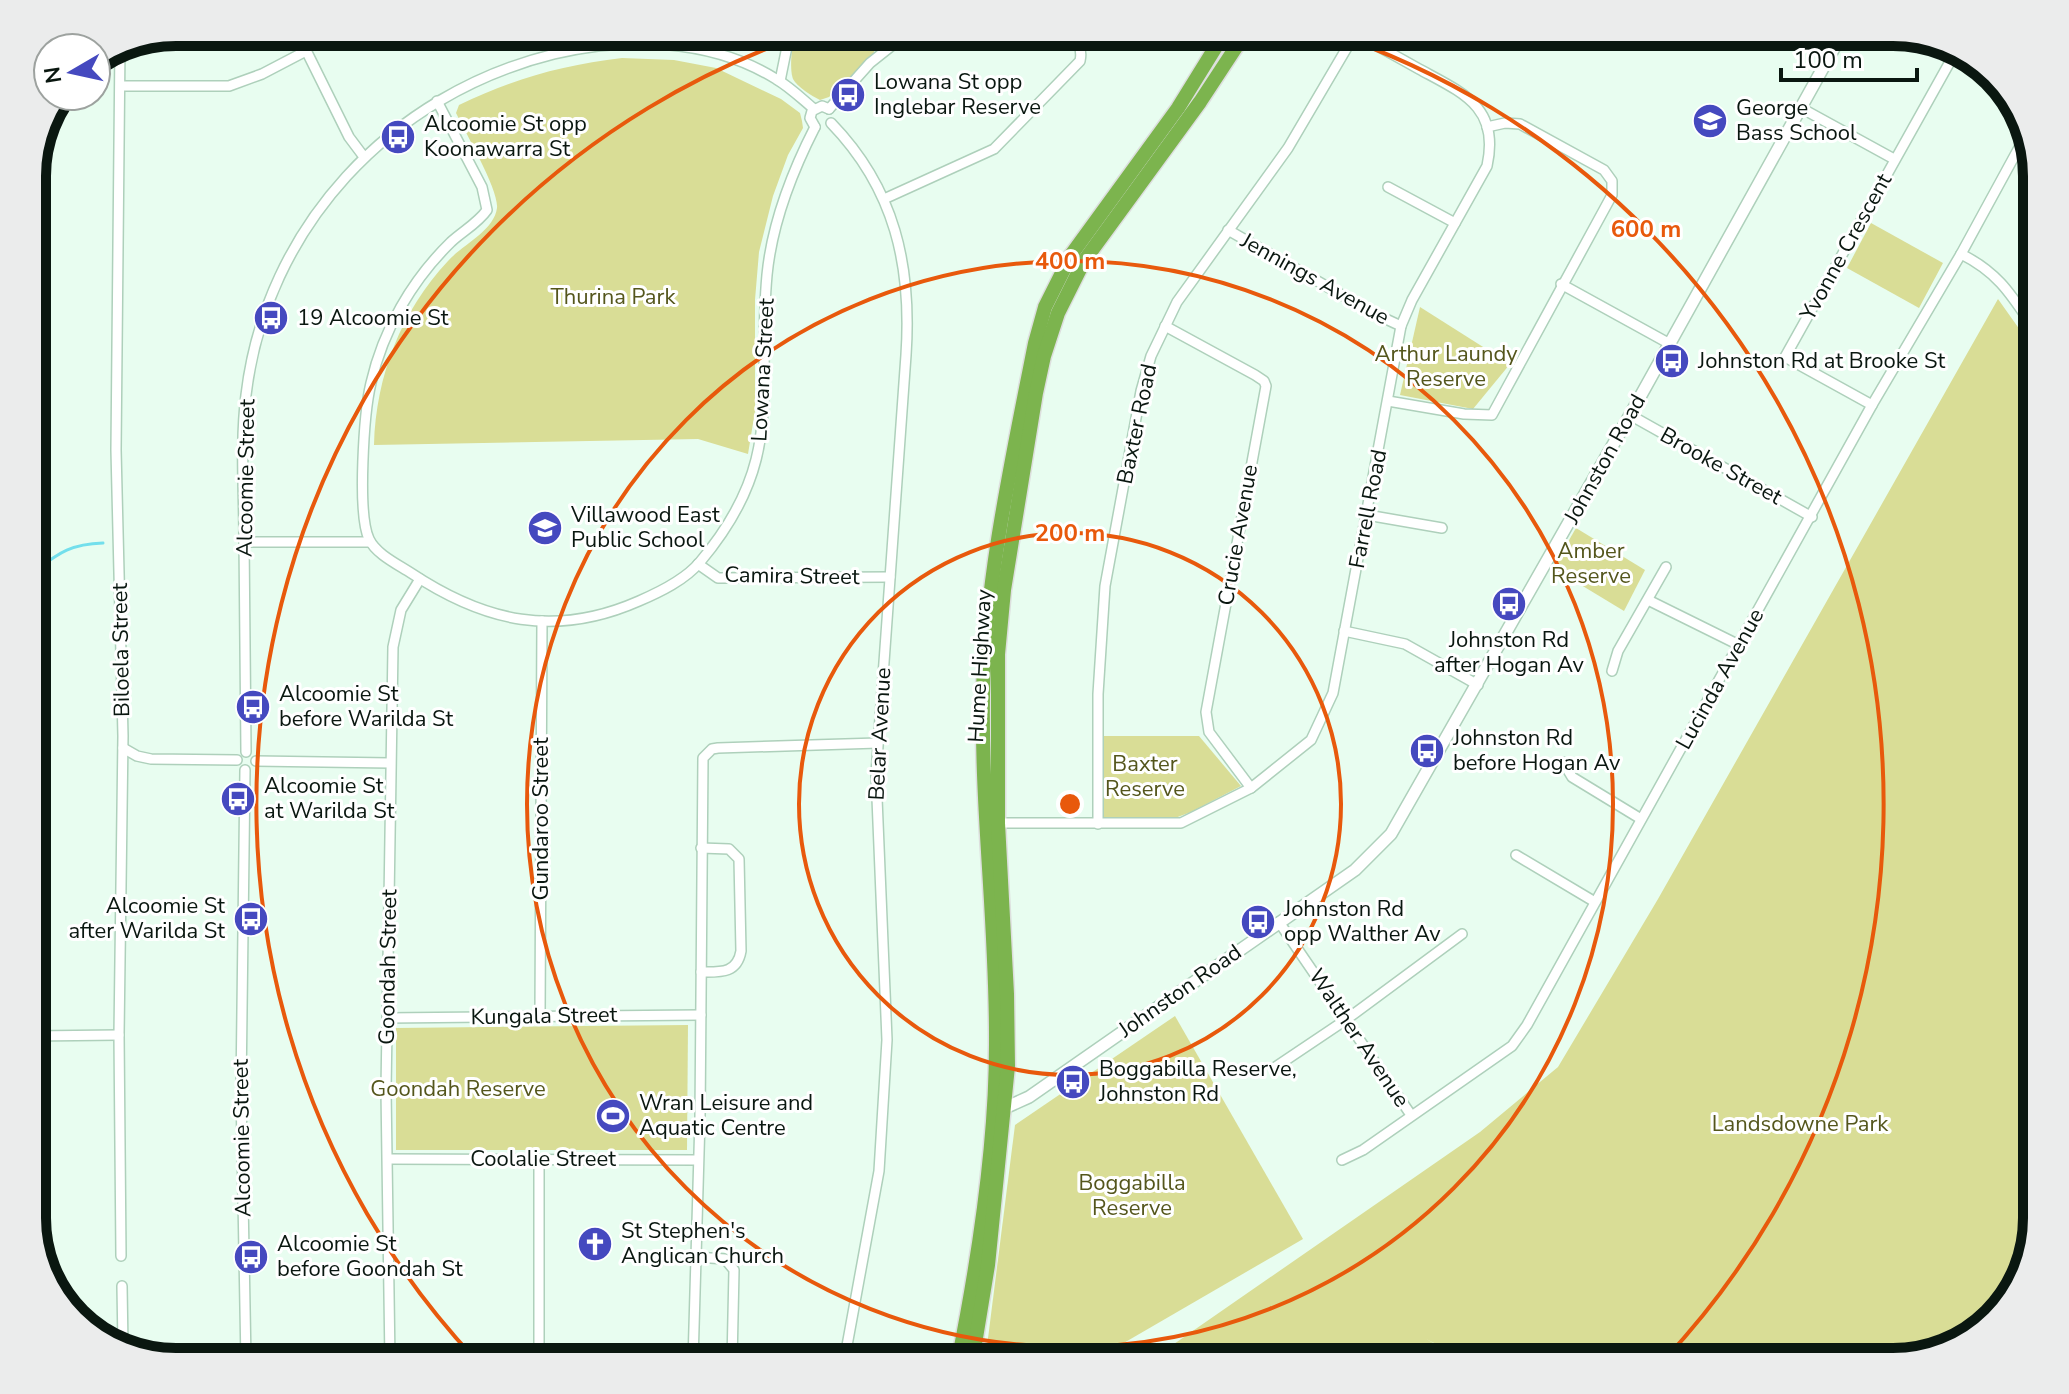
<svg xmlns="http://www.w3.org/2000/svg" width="2069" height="1394" viewBox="0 0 2069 1394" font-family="'Nunito Sans',sans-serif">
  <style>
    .green { fill: #d9dd96 }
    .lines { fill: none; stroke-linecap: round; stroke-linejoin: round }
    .stream { stroke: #73dfec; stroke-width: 3 }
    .minor-casing { stroke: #aed0bb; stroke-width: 12 }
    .tertiary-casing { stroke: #aed0bb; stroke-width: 14 }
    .trunk-casing { stroke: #dddfde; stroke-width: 17 }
    .minor { stroke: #fff; stroke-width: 9 }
    .tertiary { stroke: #fff; stroke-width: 11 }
    .trunk { stroke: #7cb44e; stroke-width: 14 }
    .ring { fill: none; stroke: #e8590c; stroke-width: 4 }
    .labels { text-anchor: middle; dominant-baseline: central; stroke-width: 6; stroke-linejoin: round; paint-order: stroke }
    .poi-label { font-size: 22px; fill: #0a1710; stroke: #fff; text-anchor: start }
    .street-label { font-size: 22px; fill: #0a1710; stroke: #fff }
    .park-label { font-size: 22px; fill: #54561c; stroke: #fff }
    .rim { fill: none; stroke: #0a1710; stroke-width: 10 }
    .centre { fill: #e8590c; stroke: #fff; stroke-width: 4 }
    .ring-label { font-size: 24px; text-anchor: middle; font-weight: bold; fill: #e8590c; stroke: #fff; stroke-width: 6; stroke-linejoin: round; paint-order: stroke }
  </style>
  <rect width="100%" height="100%" fill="#e8fdf0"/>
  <g class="green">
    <path d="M796 32H868C875 39 878 47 872 56L829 97 820 100C812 96 797 87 793 79 789 68 792 42 796 32Z"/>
    <path d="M622 58 674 60 716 68 781 99 800 113 802 121 803 128 788 155 773 196 759 252 755 300V411L748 454 698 439 374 445C376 376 401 311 448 261 462 245 494 231 497 208 499 190 465 132 456 113L459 105C512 79 563 65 622 58Z"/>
    <path d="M1871 223 1943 263 1919 308 1847 268Z"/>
    <path d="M1998 299 2037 354V1218L2012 1298 1957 1347 1893 1362H1472L1426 1339 1468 1362H1148L1480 1132 1558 1067 1658 899Z"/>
    <path d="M1420 307 1510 364 1473 409 1400 395Z"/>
    <path d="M1576 528 1645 570 1624 611 1553 568Z"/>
    <path d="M1104 736H1199L1241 786 1191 812 1175 818 1104 819Z"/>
    <path d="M1175 1016 1303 1239 1091 1362H985L1015 1125Z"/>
    <path d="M688 1025 687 1150H396V1028Z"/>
  </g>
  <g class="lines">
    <path class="stream" d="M32 573C58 554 69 544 103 543"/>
    <g class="minor-casing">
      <g id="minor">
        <path d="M297 32 349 137 364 157"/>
        <path d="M874 32 888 47"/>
        <path d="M120 44 116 450 123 736 119 1035 121 1256"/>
        <path d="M780 81 790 32"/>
        <path d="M121 86H229L262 74 306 51"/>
        <path d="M437 101 482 187 487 210C478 223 463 231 451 242 412 280 383 330 371 383 364 412 357 513 369 539 376 554 397 564 411 573 485 622 555 638 639 601 660 592 685 580 700 562 787 459 756 395 767 275 772 223 791 174 815 127"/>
        <path d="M1801 108 1894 159"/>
        <path d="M829 109 870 63 909 32"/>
        <path d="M831 123C895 189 912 266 906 355L876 774 887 1040 879 1171 844 1362"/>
        <path d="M815 127 810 118 812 111 822 106 829 109"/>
        <path d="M1388 187 1455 223"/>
        <path d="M884 199 994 149 1080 61C1083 48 1077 41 1069 32"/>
        <path d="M1228 230 1375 314 1401 326"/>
        <path d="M1961 254C2001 274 2013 298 2037 333"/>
        <path d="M1561 284 1670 344"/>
        <path d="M1165 326 1255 375 1264 381 1266 386 1206 712 1209 732 1251 788"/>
        <path d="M1388 401 1464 414 1492 415 1612 195V181L1604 170 1520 124 1505 123 1487 127"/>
        <path d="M1872 405 1785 357 1956 51"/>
        <path d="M1630 415 1812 517"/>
        <path d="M1367 515 1442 528"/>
        <path d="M244 542H370"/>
        <path d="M698 564 718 578 890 577"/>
        <path d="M1648 600 1739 645"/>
        <path d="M1344 631 1405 644 1478 685"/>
        <path d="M1612 671 1618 651 1666 567"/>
        <path d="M123 748 137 756 151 759 237 760"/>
        <path d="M246 752C245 681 245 611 244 540 244 492 240 443 246 395 266 227 391 94 554 54 627 37 710 38 776 79 790 87 802 99 814 109"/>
        <path d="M256 761 390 763"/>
        <path d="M1563 762 1572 777 1641 819"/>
        <path d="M245 770 241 1090 246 1362"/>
        <path d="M998 823H1181L1251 788 1311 740 1333 693 1401 326 1412 300 1487 166C1500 107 1463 93 1419 69 1396 56 1374 44 1352 32"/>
        <path d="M1098 824V694L1105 586 1141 391 1151 356 1177 302 1288 148 1355 34"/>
        <path d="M1516 855 1595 902"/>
        <path d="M1279 922 1411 1115"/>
        <path d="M701 972C720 972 737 974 741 951L739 859 729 849 701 848"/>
        <path d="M540 1016 542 621"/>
        <path d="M387 1018 701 1015"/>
        <path d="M32 1036 119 1035"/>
        <path d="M1274 1068 1347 1019 1462 934"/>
        <path d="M388 1159 698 1160"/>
        <path d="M539 1159V1362"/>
        <path d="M1342 1160 1363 1150 1512 1046 1527 1025 1872 405 1961 254 2027 133"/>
        <path d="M696 1257 725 1259 734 1270 732 1362"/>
        <path d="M122 1286 123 1346"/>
        <path d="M390 1362 386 1090 393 647 401 610 420 579"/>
        <path d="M693 1362 700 1118 703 758 712 749 718 748 878 743"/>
      </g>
    </g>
    <g class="tertiary-casing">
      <path id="tertiary" d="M998 1111 1029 1097 1355 870 1391 834 1630 415 1843 32"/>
    </g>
    <g class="trunk-casing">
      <g id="trunk">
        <path d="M958 1362C978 1262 996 1146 996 1045 997 928 981 812 983 695 985 581 1013 455 1035 343L1045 307 1071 255 1178 108 1225 32"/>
        <path d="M972 1362 988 1265 1008 1066 1007 994 998 823V654L1004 590 1036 393 1044 356 1058 313 1084 261 1200 102 1246 32"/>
      </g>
    </g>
    <use href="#minor" class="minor"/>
    <use href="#tertiary" class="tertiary"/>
    <use href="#trunk" class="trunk"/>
  </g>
  <g class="ring">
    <circle cx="1070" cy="804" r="271"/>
    <circle cx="1070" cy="804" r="543"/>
    <path d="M475 1359A814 814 0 0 1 812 32M1328 32A814 814 0 0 1 1665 1359"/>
  </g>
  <defs>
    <g id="bus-disc" transform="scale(1.8)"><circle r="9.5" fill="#4549bf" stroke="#fff"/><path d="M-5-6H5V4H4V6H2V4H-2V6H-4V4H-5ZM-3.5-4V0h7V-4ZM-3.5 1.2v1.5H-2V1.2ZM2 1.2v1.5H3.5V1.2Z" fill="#fff"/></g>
    <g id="school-disc" transform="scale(1.8)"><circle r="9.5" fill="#4549bf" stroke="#fff"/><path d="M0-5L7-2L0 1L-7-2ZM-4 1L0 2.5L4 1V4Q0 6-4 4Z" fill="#fff"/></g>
    <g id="stadium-disc" transform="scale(1.8)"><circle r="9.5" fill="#4549bf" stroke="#fff"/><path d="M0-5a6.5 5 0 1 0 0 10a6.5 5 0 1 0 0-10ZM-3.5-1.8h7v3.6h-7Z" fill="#fff"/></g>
    <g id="church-disc" transform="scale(1.8)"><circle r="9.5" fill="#4549bf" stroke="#fff"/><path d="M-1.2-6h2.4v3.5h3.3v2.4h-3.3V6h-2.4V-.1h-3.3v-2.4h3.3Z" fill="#fff"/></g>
  </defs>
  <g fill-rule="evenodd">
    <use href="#bus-disc" x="848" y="95"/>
    <use href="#school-disc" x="1710" y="121"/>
    <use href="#bus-disc" x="398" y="137"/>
    <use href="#bus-disc" x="271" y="318"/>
    <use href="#bus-disc" x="1672" y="361"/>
    <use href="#school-disc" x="545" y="528"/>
    <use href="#bus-disc" x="1509" y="604"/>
    <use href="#bus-disc" x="253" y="707"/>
    <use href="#bus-disc" x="1427" y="751"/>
    <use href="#bus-disc" x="238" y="799"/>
    <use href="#bus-disc" x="251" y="919"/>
    <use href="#bus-disc" x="1258" y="922"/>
    <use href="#bus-disc" x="1073" y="1082"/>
    <use href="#stadium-disc" x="613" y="1116"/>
    <use href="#church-disc" x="595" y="1244"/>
    <use href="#bus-disc" x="251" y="1257"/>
  </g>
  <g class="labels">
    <g class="poi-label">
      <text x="874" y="82">Lowana St opp<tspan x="874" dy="25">Inglebar Reserve</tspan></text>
      <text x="1736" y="108">George<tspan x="1736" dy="25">Bass School</tspan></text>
      <text x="424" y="124">Alcoomie St opp<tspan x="424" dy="25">Koonawarra St</tspan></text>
      <text x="297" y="318">19 Alcoomie St</text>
      <text x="1698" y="361">Johnston Rd at Brooke St</text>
      <text x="571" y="515">Villawood East<tspan x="571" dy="25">Public School</tspan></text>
      <text x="1509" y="640" text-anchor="middle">Johnston Rd<tspan x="1509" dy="25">after Hogan Av</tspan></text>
      <text x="279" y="694">Alcoomie St<tspan x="279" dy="25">before Warilda St</tspan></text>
      <text x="1453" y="738">Johnston Rd<tspan x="1453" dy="25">before Hogan Av</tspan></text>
      <text x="264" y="786">Alcoomie St<tspan x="264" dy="25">at Warilda St</tspan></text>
      <text x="225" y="906" text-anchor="end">Alcoomie St<tspan x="225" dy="25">after Warilda St</tspan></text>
      <text x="1284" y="909">Johnston Rd<tspan x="1284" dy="25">opp Walther Av</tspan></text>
      <text x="1099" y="1069">Boggabilla Reserve,<tspan x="1099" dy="25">Johnston Rd</tspan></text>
      <text x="639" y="1103">Wran Leisure and<tspan x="639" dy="25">Aquatic Centre</tspan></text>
      <text x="621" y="1231">St Stephen's<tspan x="621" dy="25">Anglican Church</tspan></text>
      <text x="277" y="1244">Alcoomie St<tspan x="277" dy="25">before Goondah St</tspan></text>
    </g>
    <g class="street-label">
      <text transform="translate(1846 247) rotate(-61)">Yvonne Crescent</text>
      <text transform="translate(1315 279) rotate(29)">Jennings Avenue</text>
      <text transform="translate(763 370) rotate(-87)">Lowana Street</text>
      <text transform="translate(1137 424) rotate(-78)">Baxter Road</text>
      <text transform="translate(1605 459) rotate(-61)">Johnston Road</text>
      <text transform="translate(1721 466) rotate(29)">Brooke Street</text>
      <text transform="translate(246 478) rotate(-89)">Alcoomie Street</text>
      <text transform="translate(1368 509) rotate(-79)">Farrell Road</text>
      <text transform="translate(1238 535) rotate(-80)">Crucie Avenue</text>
      <text transform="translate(792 576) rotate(1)">Camira Street</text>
      <text transform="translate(121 650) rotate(-91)">Biloela Street</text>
      <text transform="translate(980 666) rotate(-87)">Hume Highway</text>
      <text transform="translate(1720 679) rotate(-61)">Lucinda Avenue</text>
      <text transform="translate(880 734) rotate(-87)">Belar Avenue</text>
      <text transform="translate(541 819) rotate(-90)">Gundaroo Street</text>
      <text transform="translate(388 967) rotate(-89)">Goondah Street</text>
      <text transform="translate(1180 991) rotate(-35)">Johnston Road</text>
      <text transform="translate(544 1016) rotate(-1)">Kungala Street</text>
      <text transform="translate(1359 1038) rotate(56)">Walther Avenue</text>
      <text transform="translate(242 1138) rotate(-91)">Alcoomie Street</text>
      <text x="543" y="1159">Coolalie Street</text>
    </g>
    <g class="park-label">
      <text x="613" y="297">Thurina Park</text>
      <text x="1446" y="354">Arthur Laundy<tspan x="1446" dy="25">Reserve</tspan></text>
      <text x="1591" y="551">Amber<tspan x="1591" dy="25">Reserve</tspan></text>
      <text x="1145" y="764">Baxter<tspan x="1145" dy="25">Reserve</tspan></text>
      <text x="458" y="1089">Goondah Reserve</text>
      <text x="1800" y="1124">Landsdowne Park</text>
      <text x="1132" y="1183">Boggabilla<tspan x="1132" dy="25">Reserve</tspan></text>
    </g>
  </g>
  <path d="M0 0H2069V1394H0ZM176 46H1893A130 130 0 0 1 2023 176V1218A130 130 0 0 1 1893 1348H176A130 130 0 0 1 46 1218V176A130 130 0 0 1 176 46Z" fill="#ebecec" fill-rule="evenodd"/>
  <path class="rim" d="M176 46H1893A130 130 0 0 1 2023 176V1218A130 130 0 0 1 1893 1348H176A130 130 0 0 1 46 1218V176A130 130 0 0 1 176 46Z"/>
  <circle cx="1070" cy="804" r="12" class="centre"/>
  <g class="ring-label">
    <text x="1646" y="237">600 m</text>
    <text x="1070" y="269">400 m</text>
    <text x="1070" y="541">200 m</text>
  </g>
  <g transform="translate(72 72) rotate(261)"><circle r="38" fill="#ffffff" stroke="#9da29f" stroke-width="2"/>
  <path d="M0-6L14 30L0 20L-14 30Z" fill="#4549bf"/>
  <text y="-12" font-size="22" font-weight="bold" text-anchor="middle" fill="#0a1710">N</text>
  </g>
  <path d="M1781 68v12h136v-12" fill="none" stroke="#0a1710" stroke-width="4"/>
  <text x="1793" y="68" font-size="24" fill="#0a1710" stroke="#ffffff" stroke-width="6" paint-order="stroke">100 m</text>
</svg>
